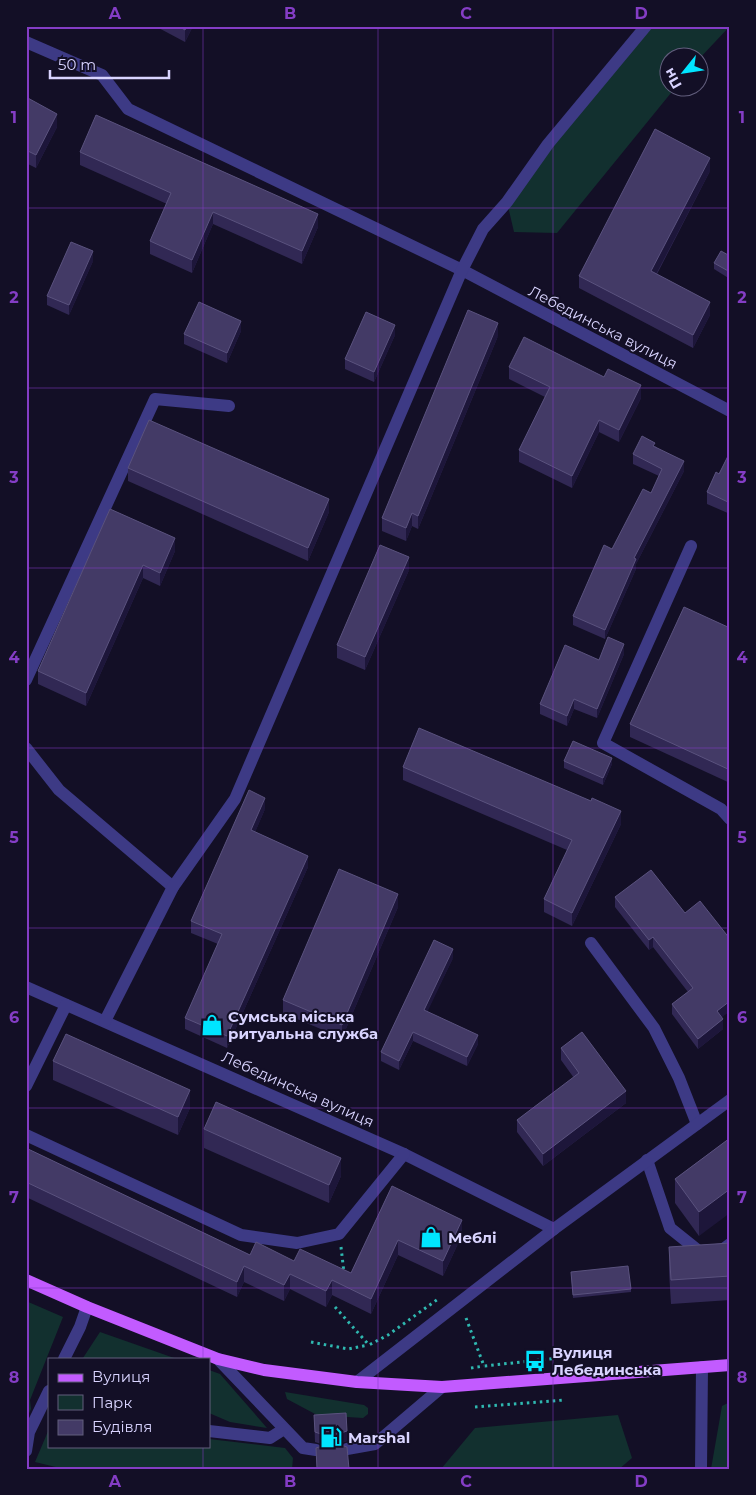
<svg xmlns="http://www.w3.org/2000/svg" width="756" height="1495" viewBox="0 0 756 1495" font-family="Montserrat,sans-serif">
  <style>
    .green { fill: #12302f }
    .lines { fill: none; stroke-linecap: round; stroke-linejoin: round }
    .path { stroke: #2fb8b0; stroke-width: 3; stroke-dasharray: 2.5 4; stroke-linecap: butt }
    .minor { stroke: #3d3a85; stroke-width: 12 }
    .major { stroke: #c25bff; stroke-width: 12 }
    .wall { fill: #312854 }
    .shaded-wall { fill: #1d163a }
    .building { fill: #433a66; stroke: #5a527e }
    .grid { fill: none; stroke: #843dc5; stroke-width: 1; stroke-opacity: 0.55 }
    .labels { text-anchor: middle; dominant-baseline: central; stroke-width: 4; stroke-linejoin: round; paint-order: stroke }
    .street-label { font-size: 15px; fill: #d9d4ff; stroke: #130f26 }
    .poi-label { font-size: 15px; font-weight: bold; fill: #d9d4ff; stroke: #130f26; text-anchor: start }
    .neatline { fill: none; stroke: #843dc5; stroke-width: 2 }
    .grid-label { font-size: 16px; text-anchor: middle; font-weight: bold; fill: #843dc5 }
  </style>
  <rect width="100%" height="100%" fill="#130f26"/>
  <g class="green">
    <path d="M646 26H730L699 59 668 58V88H675L557 233 514 232 507 202Z"/>
    <path d="M26 1301 63 1317 30 1400 31 1409 26 1420Z"/>
    <path d="M100 1332 177 1359 83 1358Z"/>
    <path d="M209 1370 220 1374 267 1428 230 1422 209 1413Z"/>
    <path d="M285 1392 364 1405 368 1408V1414L363 1418 317 1415 287 1399Z"/>
    <path d="M730 1402V1469H711L722 1406Z"/>
    <path d="M618 1415 632 1458 619 1469H441L475 1428Z"/>
    <path d="M49 1429V1446H209V1439L285 1448 293 1458 292 1469H64L35 1462Z"/>
  </g>
  <g class="lines">
    <g class="path">
      <path d="M341 1247 344 1273"/>
      <path d="M335 1307 369 1345 388 1335 438 1299"/>
      <path d="M466 1318 484 1366 568 1357"/>
      <path d="M311 1342 348 1349 368 1345"/>
      <path d="M471 1368 484 1366"/>
      <path d="M475 1407 564 1400"/>
    </g>
    <g class="minor">
      <path d="M26 42 102 75 128 109 462 270 730 411"/>
      <path d="M691 546 603 743 721 809 730 819"/>
      <path d="M26 680 155 399 229 406"/>
      <path d="M26 748 59 790 173 887"/>
      <path d="M591 943 654 1028 679 1078 697 1124"/>
      <path d="M26 987 404 1154 554 1229"/>
      <path d="M105 1021 173 887 235 799 462 270 483 229 507 202 548 144 646 26"/>
      <path d="M26 1086 66 1005"/>
      <path d="M26 1135 241 1235 297 1243 339 1234 404 1154"/>
      <path d="M647 1160 670 1228 700 1252 722 1250 730 1244"/>
      <path d="M64 1359 80 1327 87 1307"/>
      <path d="M218 1359 303 1448 316 1450"/>
      <path d="M357 1382 554 1229 730 1100"/>
      <path d="M209 1431 270 1438 284 1429"/>
      <path d="M347 1449 375 1444 442 1387"/>
      <path d="M26 1451 29 1432 49 1391"/>
      <path d="M701 1469 702 1367"/>
    </g>
    <path class="major" d="M26 1280 87 1307 218 1359 264 1370 357 1382 442 1387 730 1365"/>
  </g>
  <g class="wall">
    <path d="M155 26H193L185 42Z"/>
    <path d="M26 97 57 127 36 168 26 163Z"/>
    <path d="M80 152 318 227 302 264 213 224 192 273 150 254V241L167 204 80 165Z"/>
    <path d="M710 171 657 274 710 315 693 348 579 288V276Z"/>
    <path d="M730 256V279L714 269V263Z"/>
    <path d="M93 261 69 315 47 305V296Z"/>
    <path d="M241 331 227 363 184 344V334Z"/>
    <path d="M395 335 374 382 345 369V359Z"/>
    <path d="M498 336 418 529 412 526 406 541 382 531V518Z"/>
    <path d="M509 367 641 398 619 442 599 432 572 488 519 462V450L545 397 509 379Z"/>
    <path d="M655 446 684 471 636 564V569L605 639 573 625V616L612 549 651 493 659 476 633 464V454Z"/>
    <path d="M730 452V514L707 504V492L719 474Z"/>
    <path d="M128 468 329 512 308 561 128 481Z"/>
    <path d="M110 509 175 551 160 586 143 578 86 706 38 684V671Z"/>
    <path d="M409 570 365 670 337 658V645Z"/>
    <path d="M730 628V783L630 737V724Z"/>
    <path d="M624 654 597 718 574 709 567 726 540 714V704L599 660Z"/>
    <path d="M564 761 612 764 603 785 564 768Z"/>
    <path d="M403 767 621 824 572 926 544 912V899L567 850 403 780Z"/>
    <path d="M265 809 255 832 308 867 227 1048 185 1029V1018L218 944 191 933V921Z"/>
    <path d="M615 897 685 913 730 939V1011L721 1017 723 1029 698 1049 672 1014V1004L688 992 653 947 649 950 615 907Z"/>
    <path d="M398 907 342 1038 283 1013V1000Z"/>
    <path d="M453 958 427 1011 478 1044 467 1066 413 1041 399 1070 381 1061V1052Z"/>
    <path d="M561 1048 626 1103 543 1166 517 1132V1120L574 1078 561 1060Z"/>
    <path d="M53 1061 190 1108 178 1135 53 1080Z"/>
    <path d="M204 1129 341 1176 329 1203 204 1148Z"/>
    <path d="M730 1138 699 1236 675 1203V1179Z"/>
    <path d="M26 1148 250 1255 294 1261 351 1273 392 1186 462 1235 443 1276 398 1255 371 1314 332 1295 326 1307 290 1289 284 1301 244 1282 237 1297 26 1197Z"/>
    <path d="M730 1243V1300L671 1304 669 1272V1247Z"/>
    <path d="M571 1275 631 1289V1292L573 1298Z"/>
    <path d="M314 1415 347 1441 341 1443V1444L349 1469H317L316 1448 322 1445 321 1444 315 1442Z"/>
  </g>
  <g class="shaded-wall">
    <path d="M187 26H193L185 42V30Z"/>
    <path d="M57 114V127L36 168V155Z"/>
    <path d="M710 158V171L651 284V271Z"/>
    <path d="M213 212V224L192 273V260Z"/>
    <path d="M318 214V227L302 264V251Z"/>
    <path d="M93 251V261L69 315V305Z"/>
    <path d="M710 302V315L693 348V335Z"/>
    <path d="M241 321V331L227 363V353Z"/>
    <path d="M498 323V336L418 529V516Z"/>
    <path d="M395 325V335L374 382V372Z"/>
    <path d="M641 385V398L619 442V430Z"/>
    <path d="M599 420V432L572 488V476Z"/>
    <path d="M684 461V471L636 564V569L605 639V630L634 558Z"/>
    <path d="M329 499V512L308 561V548Z"/>
    <path d="M412 513V526L406 541V528Z"/>
    <path d="M175 538V551L160 586V573Z"/>
    <path d="M409 557V570L365 670V657Z"/>
    <path d="M143 565V578L86 706V693Z"/>
    <path d="M624 644V654L597 718V709Z"/>
    <path d="M574 699V709L567 726V716Z"/>
    <path d="M612 758V764L603 785V778Z"/>
    <path d="M265 798V809L251 842V830Z"/>
    <path d="M621 811V824L572 926V913Z"/>
    <path d="M308 856V867L227 1048V1036Z"/>
    <path d="M398 894V907L342 1038V1025Z"/>
    <path d="M653 937V947L649 950V940Z"/>
    <path d="M453 949V958L424 1019V1010Z"/>
    <path d="M730 1001V1011L717 1021V1011Z"/>
    <path d="M723 1019V1029L698 1049V1039Z"/>
    <path d="M413 1032V1041L399 1070V1061Z"/>
    <path d="M478 1035V1044L467 1066V1057Z"/>
    <path d="M190 1090V1108L178 1135V1117Z"/>
    <path d="M626 1091V1103L543 1166V1154Z"/>
    <path d="M341 1158V1176L329 1203V1185Z"/>
    <path d="M730 1189V1213L699 1236V1212Z"/>
    <path d="M462 1220V1235L443 1276V1261Z"/>
    <path d="M398 1240V1255L371 1314V1299Z"/>
    <path d="M244 1266V1282L237 1297V1282Z"/>
    <path d="M290 1274V1289L284 1301V1285Z"/>
    <path d="M332 1280V1295L326 1307V1291Z"/>
    <path d="M347 1431V1441L341 1443 339 1450V1440L341 1433Z"/>
  </g>
  <g class="building">
    <path d="M178 26H187L185 30Z"/>
    <path d="M26 97 57 114 36 155 26 150Z"/>
    <path d="M96 115 318 214 302 251 213 212 192 260 150 241 171 193 80 152Z"/>
    <path d="M655 129 710 158 651 271 710 302 693 335 579 276Z"/>
    <path d="M71 242 93 251 69 305 47 296Z"/>
    <path d="M721 251 730 256V272L714 263Z"/>
    <path d="M199 302 241 321 227 353 184 334Z"/>
    <path d="M468 310 498 323 418 516 412 513 406 528 382 518Z"/>
    <path d="M366 312 395 325 374 372 345 359Z"/>
    <path d="M524 337 604 377 608 369 641 385 619 430 599 420 572 476 519 450 550 387 509 367Z"/>
    <path d="M149 420 329 499 308 548 128 468Z"/>
    <path d="M642 436 655 443 653 446 684 461 634 558 636 559 605 630 573 616 604 545 612 549 643 489 651 493 662 469 633 454Z"/>
    <path d="M730 452V503L707 492 716 472 719 474Z"/>
    <path d="M110 509 175 538 160 573 143 565 86 693 38 671Z"/>
    <path d="M380 545 409 557 365 657 337 645Z"/>
    <path d="M684 607 730 628V770L630 724Z"/>
    <path d="M608 637 624 644 597 709 574 699 567 716 540 704 565 645 599 660Z"/>
    <path d="M419 728 591 801 592 798 621 811 572 913 544 899 572 840 403 767Z"/>
    <path d="M573 741 612 758 603 778 564 761Z"/>
    <path d="M249 790 265 798 251 830 308 856 227 1036 185 1018 222 934 191 921Z"/>
    <path d="M339 869 398 894 342 1025 283 1000Z"/>
    <path d="M651 870 685 913 700 901 730 939V1001L717 1011 723 1019 698 1039 672 1004 693 988 653 937 649 940 615 897Z"/>
    <path d="M434 940 453 949 424 1010 478 1035 467 1057 413 1032 399 1061 381 1052Z"/>
    <path d="M582 1032 626 1091 543 1154 517 1120 579 1073 561 1048Z"/>
    <path d="M66 1034 190 1090 178 1117 53 1061Z"/>
    <path d="M216 1102 341 1158 329 1185 204 1129Z"/>
    <path d="M730 1138V1189L699 1212 675 1179Z"/>
    <path d="M26 1148 250 1255 256 1242 294 1261 300 1249 351 1273 392 1186 462 1220 443 1261 398 1240 371 1299 332 1280 326 1291 290 1274 284 1285 244 1266 237 1282 26 1182Z"/>
    <path d="M730 1243V1276L671 1280 669 1247Z"/>
    <path d="M628 1266 631 1289 573 1295 571 1272Z"/>
    <path d="M346 1413 347 1431 341 1433 339 1440 341 1445 347 1447 349 1469H317L316 1448 322 1446 324 1441 321 1434 315 1432 314 1415Z"/>
  </g>
  <path class="grid" d="M203 26V1359M378 26V1469M553 26V1469M26 208H730M26 388H730M26 568H730M26 748H730M26 928H730M26 1108H730M26 1288H730M203 1446V1469"/>
  <defs>
    <g id="shop-bare" transform="scale(1.725)"><path d="M-5-2.5h2.3a2.7 3.5 0 0 1 5.4 0H5L5.5 6h-11ZM-1.5-2.5h3a1.5 2.3 0 0 0-3 0Z" fill="#00e5ff" stroke="#130f26" stroke-width="2.5" paint-order="stroke"/></g>
    <g id="bus-bare" transform="scale(1.725)"><path d="M-5-6H5V4H4V6H2V4H-2V6H-4V4H-5ZM-3.5-4V0h7V-4ZM-3.5 1.2v1.5H-2V1.2ZM2 1.2v1.5H3.5V1.2Z" fill="#00e5ff" stroke="#130f26" stroke-width="2.5" paint-order="stroke"/></g>
    <g id="fuel-bare" transform="scale(1.725)"><path d="M-5.5-6h7V0h2V4h1.3V-2.5L3-4.5l.8-.8L6-3V5H2.5V1h-1V6h-7ZM-4.2-4.7v3.2H.2V-4.7Z" fill="#00e5ff" stroke="#130f26" stroke-width="2.5" paint-order="stroke"/></g>
  </defs>
  <g fill-rule="evenodd">
    <use href="#shop-bare" x="212" y="1025"/>
    <use href="#shop-bare" x="431" y="1237"/>
    <use href="#bus-bare" x="535" y="1361"/>
    <use href="#fuel-bare" x="331" y="1437"/>
  </g>
  <g class="labels">
    <g class="street-label">
      <text transform="translate(603 327) rotate(27)">Лебединська вулиця</text>
      <text transform="translate(298 1089) rotate(24)">Лебединська вулиця</text>
    </g>
    <g class="poi-label">
      <text x="228" y="1016">Сумська міська<tspan x="228" dy="17">ритуальна служба</tspan></text>
      <text x="448" y="1237">Меблі</text>
      <text x="552" y="1352">Вулиця<tspan x="552" dy="17">Лебединська</tspan></text>
      <text x="348" y="1437">Marshal</text>
    </g>
  </g>
  <rect width="756" height="1495" fill="none" stroke="#130f26" stroke-width="55"/>
  <rect x="48" y="1358" width="162" height="90" fill="#130f26" stroke="#625e7d"/>
  <rect x="58" y="1374" width="25" height="8" fill="#c25bff" stroke="#625e7d"/>
  <text x="92" y="1382" font-size="15" fill="#d9d4ff">Вулиця</text>
  <rect x="58" y="1395" width="25" height="15" fill="#12302f" stroke="#625e7d"/>
  <text x="92" y="1408" font-size="15" fill="#d9d4ff">Парк</text>
  <rect x="58" y="1420" width="25" height="15" fill="#433a66" stroke="#625e7d"/>
  <text x="92" y="1432" font-size="15" fill="#d9d4ff">Будівля</text>
  <g transform="translate(684 72) rotate(240)"><circle r="24" fill="#130f26" stroke="#625e7d"/>
  <path d="M0-4L9 19L0 12L-9 19Z" fill="#00e5ff"/>
  <text y="-8" font-size="14" font-weight="bold" text-anchor="middle" fill="#d9d4ff">Пн</text>
  </g>
  <path d="M50 70v8h119v-8" fill="none" stroke="#d9d4ff" stroke-width="2.5"/>
  <text x="58" y="70" font-size="15" fill="#d9d4ff" stroke="#130f26" stroke-width="4" paint-order="stroke">50 m</text>
  <rect x="28" y="28" width="700" height="1440" class="neatline"/>
  <g class="grid-label">
    <text x="115" y="19">A</text>
    <text x="290" y="19">B</text>
    <text x="466" y="19">C</text>
    <text x="641" y="19">D</text>
    <text x="14" y="123">1</text>
    <text x="742" y="123">1</text>
    <text x="14" y="303">2</text>
    <text x="742" y="303">2</text>
    <text x="14" y="483">3</text>
    <text x="742" y="483">3</text>
    <text x="14" y="663">4</text>
    <text x="742" y="663">4</text>
    <text x="14" y="843">5</text>
    <text x="742" y="843">5</text>
    <text x="14" y="1023">6</text>
    <text x="742" y="1023">6</text>
    <text x="14" y="1203">7</text>
    <text x="742" y="1203">7</text>
    <text x="14" y="1383">8</text>
    <text x="742" y="1383">8</text>
    <text x="115" y="1487">A</text>
    <text x="290" y="1487">B</text>
    <text x="466" y="1487">C</text>
    <text x="641" y="1487">D</text>
  </g>
</svg>
